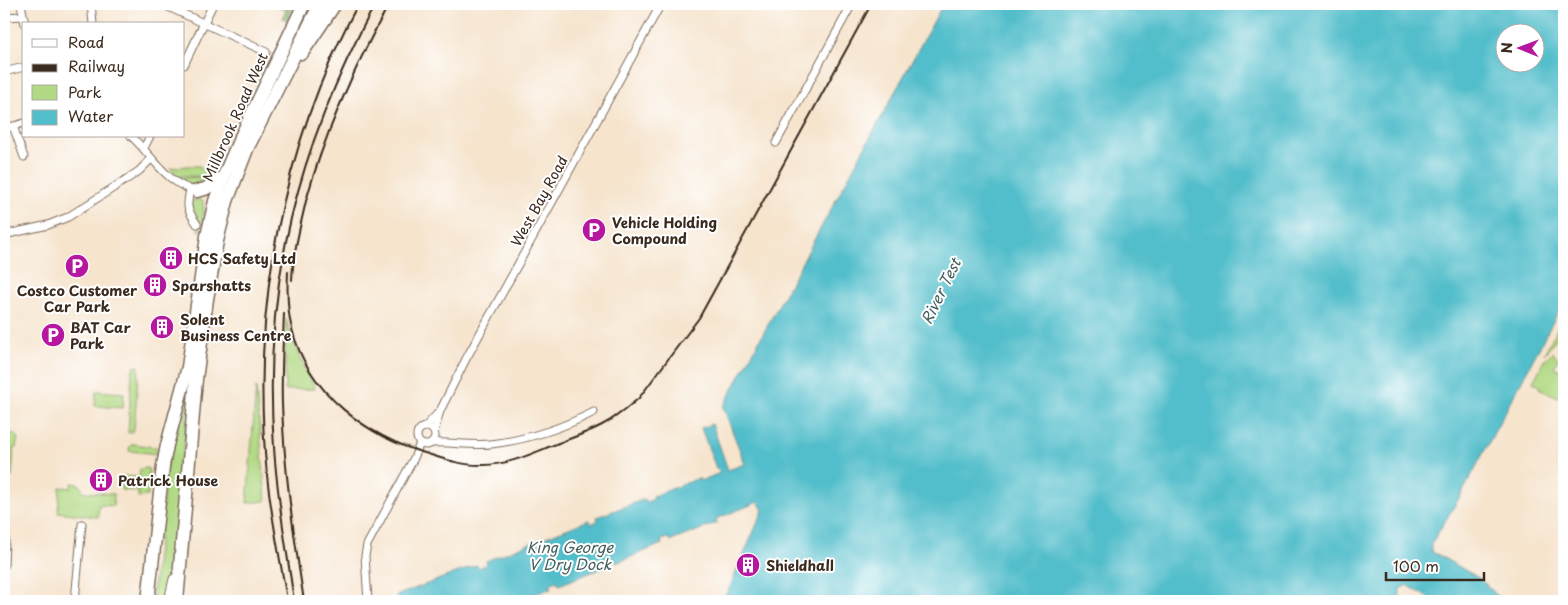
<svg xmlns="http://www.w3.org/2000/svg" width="1568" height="605" viewBox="0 0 1568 605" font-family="'Playpen Sans',sans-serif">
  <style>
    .green { fill: #b2d984; stroke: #768251 }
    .forest { fill: #8db972; stroke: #647248 }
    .water { fill: #52becb; stroke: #467474; fill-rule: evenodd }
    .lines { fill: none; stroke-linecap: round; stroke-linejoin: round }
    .minor-casing { stroke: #7c6b5b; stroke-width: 9 }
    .tertiary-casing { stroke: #7c6b5b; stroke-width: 11 }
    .trunk-casing { stroke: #7c6b5b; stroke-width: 15 }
    .minor { stroke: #fff; stroke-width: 7 }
    .tertiary { stroke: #fff; stroke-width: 9 }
    .trunk { stroke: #fff; stroke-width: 12 }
    .rail { stroke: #3b2a1e; stroke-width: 2 }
    .labels { text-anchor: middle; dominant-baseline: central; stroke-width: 4; stroke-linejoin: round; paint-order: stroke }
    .street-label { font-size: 14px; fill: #3b2a1e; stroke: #fff }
    .poi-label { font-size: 14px; font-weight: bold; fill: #3b2a1e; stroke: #fff; text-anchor: start }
    .water-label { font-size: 15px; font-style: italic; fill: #435e5b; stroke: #fff }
  </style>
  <rect width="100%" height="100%" fill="#fff"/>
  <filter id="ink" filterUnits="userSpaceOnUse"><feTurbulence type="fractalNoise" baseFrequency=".02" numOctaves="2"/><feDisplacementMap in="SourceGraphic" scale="10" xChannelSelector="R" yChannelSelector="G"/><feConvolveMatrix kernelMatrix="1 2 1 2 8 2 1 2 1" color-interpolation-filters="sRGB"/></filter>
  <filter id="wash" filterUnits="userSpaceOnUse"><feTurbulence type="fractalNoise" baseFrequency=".0096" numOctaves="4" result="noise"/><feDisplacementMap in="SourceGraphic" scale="20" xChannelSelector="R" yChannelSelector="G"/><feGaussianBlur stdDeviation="1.12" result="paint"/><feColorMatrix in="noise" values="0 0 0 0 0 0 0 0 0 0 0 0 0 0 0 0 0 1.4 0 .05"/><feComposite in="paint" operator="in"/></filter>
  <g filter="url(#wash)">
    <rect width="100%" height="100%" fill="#f6e4cd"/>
    <g class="green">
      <path d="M187 166H200V168H204L205 166 216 167C211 180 190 175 178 176L170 168Z"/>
      <path d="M209 177 210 180C196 187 191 188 178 178Z"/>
      <path d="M196 199 203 201 204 209 200 231H198L199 222 191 209 190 203Z"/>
      <path d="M1564 316C1564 331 1553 344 1544 354Z"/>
      <path d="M286 319 299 356 315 389 285 390Z"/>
      <path d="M1552 352 1558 359 1554 367 1564 372V400L1539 388V385L1533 382 1546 358Z"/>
      <path d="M139 366 134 429 131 433H128L132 371 134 367Z"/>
      <path d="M256 387 266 501 247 503Z"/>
      <path d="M96 391 124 393 123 408 95 406Z"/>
      <path d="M186 394H189L172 573C164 581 168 591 166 601H152L167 466Z"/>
      <path d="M4 433 16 434 18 438 16 448H14L12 477 6 480H4Z"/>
      <path d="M133 444 156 447 158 451V454L129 451 130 446Z"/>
      <path d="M148 468 149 472 148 496 138 497V491L121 490 122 476 139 477 140 469Z"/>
      <path d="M72 483 79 484 84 492 114 494 113 506 99 505 98 517 58 512 60 487 71 488Z"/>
    </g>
    <path class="forest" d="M274 4H290L289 5 293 8 287 20 282 18 286 10Z"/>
    <path class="water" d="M943 4H1564V301L1460 497 1431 544V551L1479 578 1503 601H1476L1467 598 1431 599 1407 585 1400 589V601H721L728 591 763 510 758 502 716 519 717 523 671 541 669 538 661 540 662 544 616 563 614 559 605 563 607 566 559 585 557 581 550 584 551 588 516 601H394L398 595 477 565 479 568 487 564 486 561 533 542 535 545 542 542 541 539 589 520 590 524 598 521 597 517 645 499 646 502 654 499 653 496 699 478 700 481 720 473 718 470 716 468 701 428 712 424 728 470 745 464 723 407ZM1506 32H1536V62H1506Z"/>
  </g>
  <g filter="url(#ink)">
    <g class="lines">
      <g class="minor-casing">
        <g id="minor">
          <path d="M21 4 25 24"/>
          <path d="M91 4 93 24"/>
          <path d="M162 4 266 52"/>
          <path d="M4 17 23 16"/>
          <path d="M184 65 213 4"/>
          <path d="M4 72 24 67"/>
          <path d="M13 126 24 157"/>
          <path d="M4 129 24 123"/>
          <path d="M131 136C152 155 168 186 197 191"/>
          <path d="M776 143 852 4"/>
          <path d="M144 148 150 136"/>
          <path d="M190 190C186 208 187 209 197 224"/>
          <path d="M8 234 48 225 68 217 124 181 139 171 151 159"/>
          <circle cx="426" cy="436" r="9"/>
          <path d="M425 427 440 411"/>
          <path d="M434 432 440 411 466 359 661 4"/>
          <path d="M432 443C452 442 471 446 491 444 526 440 562 428 594 412"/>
          <path d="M4 566 6 514"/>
          <path d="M1467 599 1472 601"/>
          <path d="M75 601 82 524"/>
          <path d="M368 601 365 556 367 545 414 458 420 443"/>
        </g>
      </g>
      <g class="tertiary-casing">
        <path id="tertiary" d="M169 601 174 579"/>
      </g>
      <g class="trunk-casing">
        <g id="trunk">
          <path d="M302 53 335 4"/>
          <path d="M197 191 205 189 223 178"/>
          <path d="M148 601 163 466 167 445 188 367 207 236 215 201 223 178 238 143 304 4"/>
          <path d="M177 601 196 379 207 299 217 241 227 201 247 149 320 4"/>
        </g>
      </g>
      <use href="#minor" class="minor"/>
      <use href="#tertiary" class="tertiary"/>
      <use href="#trunk" class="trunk"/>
      <g class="rail">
        <path d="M288 272C287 291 287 311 292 329 308 393 367 437 428 454 446 460 465 466 484 465 509 465 533 453 556 444 571 438 587 433 602 425 616 418 627 408 639 398L699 318 868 10"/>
        <path d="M292 280C293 254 300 227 306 201 325 131 354 68 389 4"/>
        <path d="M284 313C283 343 281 374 282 404 284 470 294 536 304 601"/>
        <path d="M286 594C279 554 271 515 267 475 250 312 281 148 358 4"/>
        <path d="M294 601C287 550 277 499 274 447 262 284 298 147 375 4"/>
      </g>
    </g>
  </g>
  <defs>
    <g id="parking-disc" transform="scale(1.25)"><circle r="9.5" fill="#b5179e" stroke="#fff"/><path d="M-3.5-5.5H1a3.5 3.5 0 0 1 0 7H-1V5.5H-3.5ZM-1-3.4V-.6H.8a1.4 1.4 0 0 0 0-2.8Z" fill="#fff"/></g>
    <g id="building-disc" transform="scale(1.25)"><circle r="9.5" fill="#b5179e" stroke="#fff"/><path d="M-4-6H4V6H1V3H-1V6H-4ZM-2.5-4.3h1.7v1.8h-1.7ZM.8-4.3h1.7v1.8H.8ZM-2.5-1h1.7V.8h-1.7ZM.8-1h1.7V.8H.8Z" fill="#fff"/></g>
  </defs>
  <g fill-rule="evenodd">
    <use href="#parking-disc" x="594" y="230"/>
    <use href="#building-disc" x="171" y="258"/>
    <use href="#parking-disc" x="77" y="266"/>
    <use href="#building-disc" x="155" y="285"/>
    <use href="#building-disc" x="162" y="327"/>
    <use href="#parking-disc" x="53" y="335"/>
    <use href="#building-disc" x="101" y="480"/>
    <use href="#building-disc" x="748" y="565"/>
  </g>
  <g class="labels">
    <g class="street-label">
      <text transform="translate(235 117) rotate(-66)">Millbrook Road West</text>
      <text transform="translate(539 201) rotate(-61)">West Bay Road</text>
    </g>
    <g class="poi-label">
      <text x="612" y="222">Vehicle Holding<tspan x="612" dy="16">Compound</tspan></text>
      <text x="188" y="258">HCS Safety Ltd</text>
      <text x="172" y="285">Sparshatts</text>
      <text x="77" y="290" text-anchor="middle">Costco Customer<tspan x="77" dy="16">Car Park</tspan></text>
      <text x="180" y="319">Solent<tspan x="180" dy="16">Business Centre</tspan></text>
      <text x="70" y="327">BAT Car<tspan x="70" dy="16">Park</tspan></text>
      <text x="118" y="480">Patrick House</text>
      <text x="766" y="565">Shieldhall</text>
    </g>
    <g class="water-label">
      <text transform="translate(940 291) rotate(-64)">River Test</text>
      <text x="570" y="546">King George<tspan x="570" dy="17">V Dry Dock</tspan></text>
    </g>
  </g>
  <rect width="1568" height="605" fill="none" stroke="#fff" stroke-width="20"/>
  <rect x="22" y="22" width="162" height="115" fill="#ffffff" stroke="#b1aaa5"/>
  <rect x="32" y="39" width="25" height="8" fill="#ffffff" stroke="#b1aaa5"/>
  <text x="68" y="48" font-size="15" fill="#3b2a1e">Road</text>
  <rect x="32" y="64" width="25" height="8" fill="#3b2a1e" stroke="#b1aaa5"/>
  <text x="68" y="72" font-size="15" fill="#3b2a1e">Railway</text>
  <rect x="32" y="85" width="25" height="15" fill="#b2d984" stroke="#b1aaa5"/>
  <text x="68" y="98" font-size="15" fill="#3b2a1e">Park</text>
  <rect x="32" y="110" width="25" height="15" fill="#52becb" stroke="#b1aaa5"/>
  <text x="68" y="122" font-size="15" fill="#3b2a1e">Water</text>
  <g transform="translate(1520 48) rotate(271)"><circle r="24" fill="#ffffff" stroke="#b1aaa5"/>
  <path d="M0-4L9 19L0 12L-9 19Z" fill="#b5179e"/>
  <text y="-8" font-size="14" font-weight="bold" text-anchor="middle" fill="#3b2a1e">N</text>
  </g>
  <path d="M1386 572v8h98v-8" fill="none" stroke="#3b2a1e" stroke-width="2.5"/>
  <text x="1393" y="572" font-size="15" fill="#3b2a1e" stroke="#ffffff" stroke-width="4" paint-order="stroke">100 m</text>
</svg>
